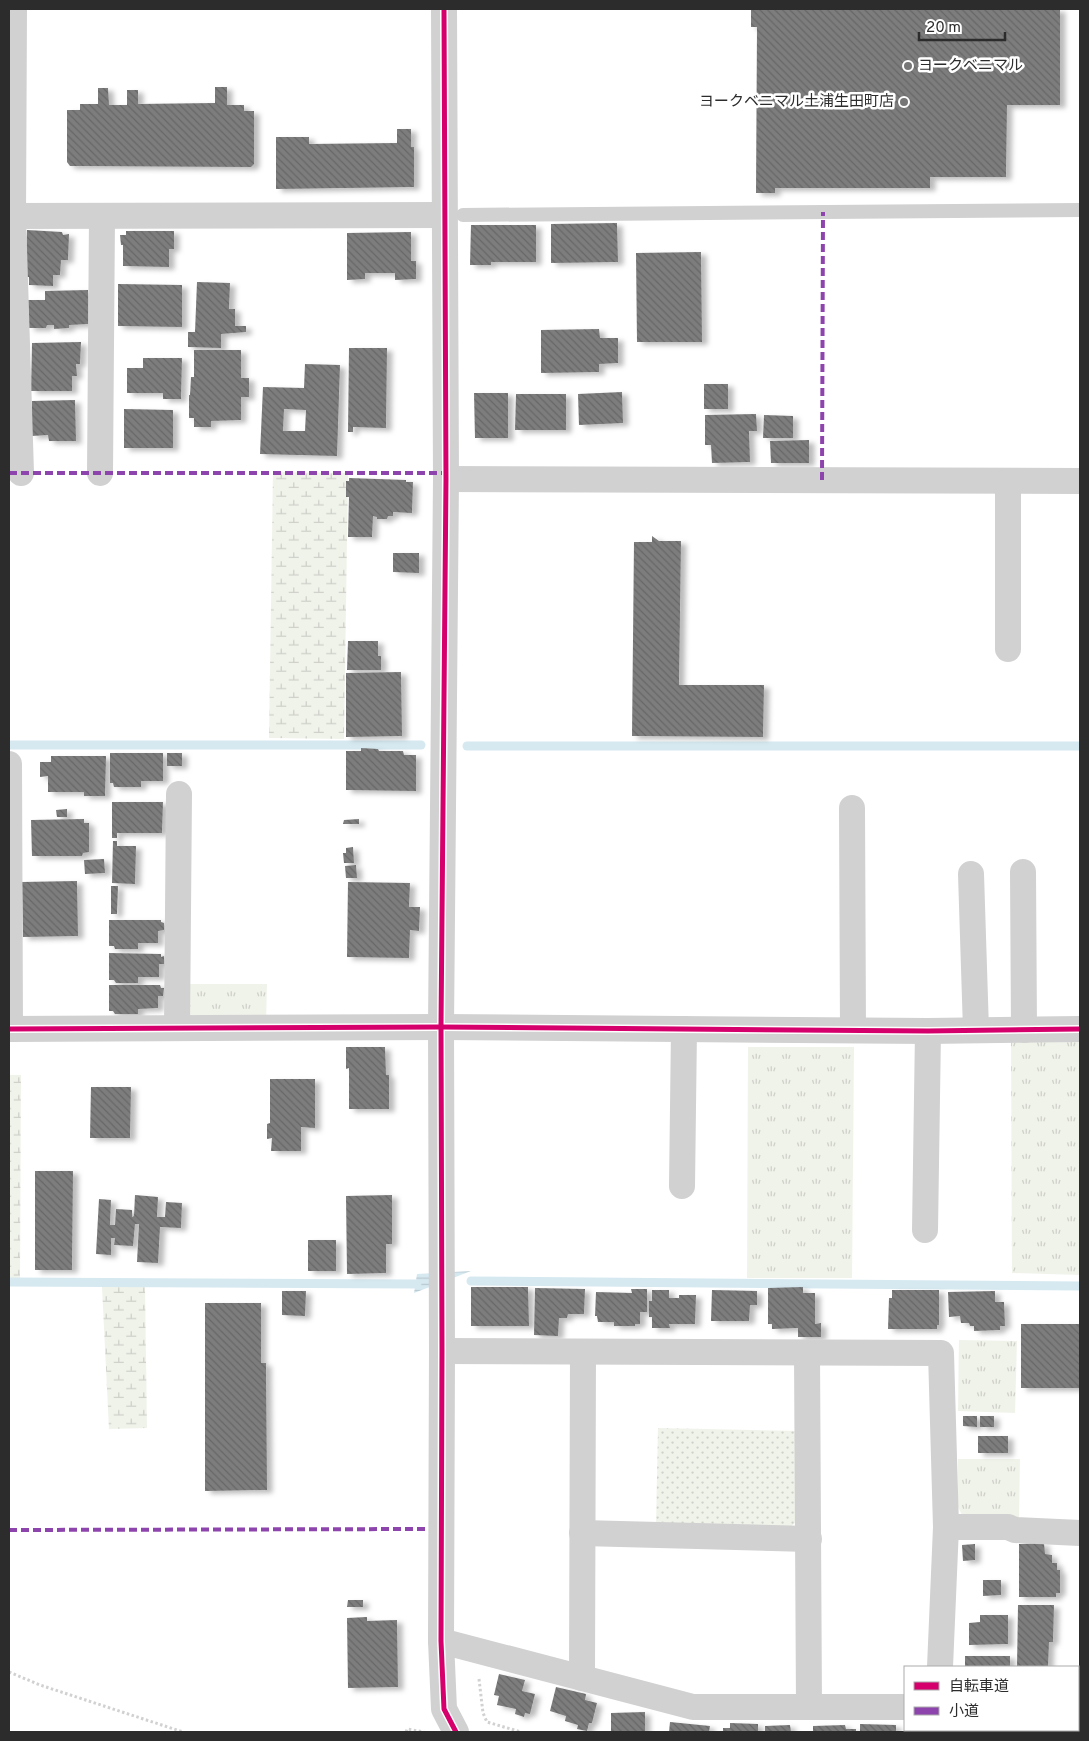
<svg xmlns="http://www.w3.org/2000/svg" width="1089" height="1741" viewBox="0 0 1089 1741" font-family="Overpass,'Noto Sans JP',sans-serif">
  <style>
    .grass { fill: url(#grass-tufts) }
    .wetland { fill: url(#wetland-marsh) }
    .park { fill: url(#park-dots) }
    .water { fill: url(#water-rules) }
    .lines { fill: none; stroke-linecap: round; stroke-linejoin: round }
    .stream { stroke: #d6e9f1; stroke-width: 9 }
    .building { fill: url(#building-back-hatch); fill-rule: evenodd; filter: url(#shadow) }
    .path { stroke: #d1d1d1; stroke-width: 3; stroke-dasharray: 2.5 2.5; stroke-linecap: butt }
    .service { stroke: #d1d1d1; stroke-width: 14 }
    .minor { stroke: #d1d1d1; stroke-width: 26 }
    .quiet { stroke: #8e44ad; stroke-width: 4; stroke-dasharray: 8 4; stroke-linecap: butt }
    .cycleway-casing { stroke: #fff; stroke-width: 8 }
    .cycleway { stroke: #d6006c; stroke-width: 5 }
    .poi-dot { fill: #767676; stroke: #fff; stroke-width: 2 }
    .labels { text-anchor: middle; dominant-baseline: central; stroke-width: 5; stroke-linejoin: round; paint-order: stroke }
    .poi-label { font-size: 15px; fill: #2c2c2c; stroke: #fff; text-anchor: start }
  </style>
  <defs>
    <pattern id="grass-tufts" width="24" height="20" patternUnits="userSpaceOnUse" patternTransform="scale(1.25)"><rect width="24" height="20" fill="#f0f3ea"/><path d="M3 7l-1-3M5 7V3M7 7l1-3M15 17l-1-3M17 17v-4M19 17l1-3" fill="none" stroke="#ced0c9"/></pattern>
    <pattern id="wetland-marsh" width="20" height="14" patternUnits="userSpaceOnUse" patternTransform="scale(1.25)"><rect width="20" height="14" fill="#f0f3ea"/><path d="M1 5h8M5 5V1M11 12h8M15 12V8" fill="none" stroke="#ced0c9"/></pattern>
    <pattern id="park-dots" width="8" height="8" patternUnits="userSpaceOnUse" patternTransform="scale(1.25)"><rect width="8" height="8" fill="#f0f3ea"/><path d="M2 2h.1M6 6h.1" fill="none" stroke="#ced0c9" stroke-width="1.8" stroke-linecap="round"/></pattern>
    <pattern id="water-rules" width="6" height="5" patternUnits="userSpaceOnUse" patternTransform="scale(1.25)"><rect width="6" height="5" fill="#d6e9f1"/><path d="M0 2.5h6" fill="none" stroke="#b8c8cf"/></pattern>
    <pattern id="building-back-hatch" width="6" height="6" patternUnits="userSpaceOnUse" patternTransform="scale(1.25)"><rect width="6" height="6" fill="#7d7d7d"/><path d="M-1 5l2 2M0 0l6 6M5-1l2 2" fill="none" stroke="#676767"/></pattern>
    <filter id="shadow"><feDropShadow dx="5.5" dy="3" stdDeviation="2.5" flood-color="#0004"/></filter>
  </defs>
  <rect width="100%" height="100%" fill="#fff"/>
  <g class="grass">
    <path d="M190 984H267L266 1022H190Z"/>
    <path d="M1011 1042H1080V1275L1012 1273Z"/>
    <path d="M748 1047H854L852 1278H747Z"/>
    <path d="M959 1340 1017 1341 1015 1413 958 1411Z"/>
    <path d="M958 1459H1020L1019 1520 962 1515 958 1507Z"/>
  </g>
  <g class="wetland">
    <path d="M273 472 348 473 344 739 269 738Z"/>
    <path d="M9 1075H21L20 1278H9Z"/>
    <path d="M102 1287H145L147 1428 109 1429Z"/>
  </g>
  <path class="park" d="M658 1428 799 1431 796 1522 788 1529 656 1526Z"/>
  <path class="water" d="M471 1271 414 1293 417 1274Z"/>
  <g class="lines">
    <g class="stream">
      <path d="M9 745H421"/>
      <path d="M467 746H1080"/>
      <path d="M471 1281 1080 1286"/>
      <path d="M9 1282 417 1284"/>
    </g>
  </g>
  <g class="building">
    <path d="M751 9H1060V105H1007L1006 177H930V188H775V193H756L757 27H751Z"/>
    <path d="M215 87H227V105H244V111H254V164L251 167 70 166 67 162V110H80V104H98V88H108L109 105H127V90H138V104L215 103Z"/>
    <path d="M397 129H411V147H414V187L276 189V137H309V144L397 143Z"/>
    <path d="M617 223 618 262 551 263V224Z"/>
    <path d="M471 225H536V262H491V265H470Z"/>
    <path d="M27 230 62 232 63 235 69 234 68 260H61L60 275H53V286L29 285V277H25Z"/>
    <path d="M126 231H174V249H169V267L123 266V245H121L120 235H126Z"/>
    <path d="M411 232V261H416V279L395 280V273H365V279L347 280V233Z"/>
    <path d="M701 252 702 342H637L636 253Z"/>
    <path d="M197 282 230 283 229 309H235V326H246V332L221 334V348L188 347V332H195Z"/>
    <path d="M118 284 182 285V327L118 326Z"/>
    <path d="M88 290V324L69 325V328L54 329V325H47L46 328H29L28 300H45V291Z"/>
    <path d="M599 329 600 338H618V363L599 364V372L541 373V330Z"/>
    <path d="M81 342 80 364H76L77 376H72V391H31L32 343Z"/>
    <path d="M349 348H387L386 428 353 427V432H348Z"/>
    <path d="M194 350H241V378H249V397H241V420L211 421V427H194V418H189V395H190L191 377H194Z"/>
    <path d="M143 358H182L181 399H163V393H127V368H143Z"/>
    <path d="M305 364 340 365 337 456 260 454 263 387 304 388ZM284 409 306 410 305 431H283Z"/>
    <rect x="704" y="384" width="24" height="25"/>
    <path d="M622 392 623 423 579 425 578 394Z"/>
    <path d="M474 393H508V438H475Z"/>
    <path d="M516 394H566V430H515Z"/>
    <path d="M75 400 76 441H49L48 435 32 436V401Z"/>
    <path d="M124 409 173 410V448H124Z"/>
    <path d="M756 414 757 431H749L750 462 712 463 711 445H705V415Z"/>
    <path d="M764 415 793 416V438H763Z"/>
    <path d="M809 440V463H771L770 441Z"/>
    <path d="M349 478 406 480V482H413L412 513 393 512V516H388L387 519H377V517L373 516 372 537H348L349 497H346V481H349Z"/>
    <path d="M652 536 659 541H681L679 685H764L763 737 632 736 634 542H652Z"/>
    <path d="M393 553H419V573L393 572Z"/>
    <path d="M348 641H378V656H381V670H347Z"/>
    <path d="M401 672 402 736 346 737V673Z"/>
    <path d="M361 748 378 749 379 751H403L404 755H416V791L346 790V751H361Z"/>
    <path d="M110 753H163V781H141V787H114L113 783H110Z"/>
    <rect x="167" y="753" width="15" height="13"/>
    <path d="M51 756H106L105 796H84V792H48V776L40 777V762H51Z"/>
    <path d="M112 802H163L162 833H117V838H112Z"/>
    <path d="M67 809V817H57L56 810Z"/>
    <path d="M84 819V823H89V852L83 853 82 856H32L31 820Z"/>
    <path d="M359 819V824H343L344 820Z"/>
    <path d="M113 841H117V846H136L135 884 112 883Z"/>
    <path d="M353 847 354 863H344L343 853H346V848Z"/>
    <path d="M104 859 105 873 85 874 84 860Z"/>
    <path d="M356 865 357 878H346L345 866Z"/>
    <path d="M77 881 78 936 23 937 22 882Z"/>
    <path d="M348 882 410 883 409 907H420L419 931 410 930 409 958 347 957Z"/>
    <path d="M111 886H118L117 914H111Z"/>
    <path d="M109 920H161V922L164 923V930L158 931V943H138V949H115L114 946H109Z"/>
    <path d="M109 953 161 954V957L164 956V964H159V977H138V983H116L114 980H109Z"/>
    <path d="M109 985H160L161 988H164L163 996H158V1008L138 1009V1014H115L113 1011H109Z"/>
    <path d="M346 1047H385L386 1075H389V1109H349V1068L346 1069Z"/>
    <path d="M270 1079H315V1128L301 1127V1151H271L272 1138 267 1139V1124L270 1123Z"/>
    <path d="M91 1087H131L130 1138H90Z"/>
    <path d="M35 1171H73L72 1270H35Z"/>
    <path d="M135 1195 158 1197 157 1217H165L166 1202 182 1203 181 1228 160 1227 158 1263 137 1262 139 1224H135L133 1246 114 1245 115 1238H111V1255L96 1254 99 1199 111 1200 110 1225H115L116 1209 132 1210V1217L134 1216Z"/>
    <path d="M392 1195V1244H386V1273L347 1274 346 1196Z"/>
    <rect x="308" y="1240" width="28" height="31"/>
    <path d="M471 1287H528L529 1326H471Z"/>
    <path d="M803 1287V1293H815V1324L821 1323V1337H798V1328L772 1329V1324H768V1288Z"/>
    <path d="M535 1288 585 1289 584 1314H568L567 1318H559L558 1336 534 1335Z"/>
    <path d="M631 1289H647V1312H640V1324H635V1326H614V1322H598L597 1316H595L596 1292 632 1293Z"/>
    <path d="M652 1290H669V1298H679V1295H696L695 1324H669L670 1328H652V1317H649V1301H652Z"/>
    <path d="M712 1290 757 1291V1305H750L749 1321H711Z"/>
    <path d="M892 1290H939V1325H937V1329H888L889 1298H892Z"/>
    <path d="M282 1291H306L305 1316 282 1315Z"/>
    <path d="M995 1291V1302H1004L1005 1326H1000V1330L974 1331V1326H970L969 1323H961L960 1316 949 1317 948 1292Z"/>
    <path d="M205 1303H261V1363H266L267 1490 205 1491Z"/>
    <rect x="1021" y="1324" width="59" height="64"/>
    <path d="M963 1416H977V1427L963 1426Z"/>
    <rect x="980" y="1416" width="14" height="11"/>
    <rect x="978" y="1436" width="30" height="17"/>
    <path d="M1044 1543 1045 1554 1052 1555V1563H1057V1570H1060V1593H1056V1597H1019V1544Z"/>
    <path d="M975 1544V1560L963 1561 962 1545Z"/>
    <path d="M983 1580H1001V1595L983 1596Z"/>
    <path d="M348 1600H363V1607H347Z"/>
    <path d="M1018 1605H1054L1053 1642H1049L1048 1667H1017Z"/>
    <path d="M980 1615H1008V1644L969 1645V1623L980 1622Z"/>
    <path d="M367 1617V1621L397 1620 398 1687 348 1688 347 1618Z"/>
    <rect x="965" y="1656" width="45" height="11"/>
    <path d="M499 1674 525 1680 522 1691 535 1694 530 1714 525 1713 524 1717 515 1714 516 1709 497 1705 499 1696 494 1695Z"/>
    <path d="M556 1687 586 1694 585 1700 597 1703 592 1723H589L587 1731 577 1729 578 1725 565 1721 566 1716 550 1711Z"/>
    <path d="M645 1712V1732H611V1713Z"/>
    <path d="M670 1722 710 1726 709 1732H669Z"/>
    <path d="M730 1723 758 1724V1732H723V1728H730Z"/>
    <path d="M860 1724 896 1725V1732H860Z"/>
    <path d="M790 1725 791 1732H765V1726Z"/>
    <path d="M845 1725 846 1729H856V1732H813V1726Z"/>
    <rect x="907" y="1730" width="37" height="2"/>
    <rect x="965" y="1730" width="32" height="2"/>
  </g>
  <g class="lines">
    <g class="path">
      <path d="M9 1672 40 1685 183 1732"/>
      <path d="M479 1679 483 1713 487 1722 521 1732"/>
      <path d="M406 1732 407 1729 424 1732"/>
    </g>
    <path class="service" d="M463 215 1080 210"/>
    <g class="minor">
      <path d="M14 9 13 216 21 473"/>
      <path d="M444 9 446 479 441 1027 442 1351 441 1641 444 1709 456 1732"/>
      <path d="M9 216 444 215"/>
      <path d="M100 473 102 216"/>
      <path d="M446 479 1080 481"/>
      <path d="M1008 649V481"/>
      <path d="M9 764 10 1029"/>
      <path d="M852 808 853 1030"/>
      <path d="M1023 872 1024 1030"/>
      <path d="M971 874 976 1030"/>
      <path d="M177 1028 179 794"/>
      <path d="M9 1029 441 1027 928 1031 1080 1029"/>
      <path d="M682 1186 684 1029"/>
      <path d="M925 1230 928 1031"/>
      <path d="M442 1351 941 1353 946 1527 940 1667"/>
      <path d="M807 1353 809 1707"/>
      <path d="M946 1527H1008L1015 1530 1080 1533"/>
      <path d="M582 1533 809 1539"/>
      <path d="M441 1641 693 1707H905"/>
      <path d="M582 1678 583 1352"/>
    </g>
    <g class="quiet">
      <path d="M9 473H446"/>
      <path d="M822 480 823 212"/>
      <path d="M9 1530 425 1529"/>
    </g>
    <g class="cycleway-casing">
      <g id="cycleway">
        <path d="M444 9 446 479 441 1027 442 1351 441 1641 444 1709 456 1732"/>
        <path d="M9 1029 441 1027 928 1031 1080 1029"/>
      </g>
    </g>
    <use href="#cycleway" class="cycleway"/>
  </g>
  <g class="poi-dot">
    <circle cx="908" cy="66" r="5"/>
    <circle cx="904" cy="102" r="5"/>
  </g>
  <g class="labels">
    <g class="poi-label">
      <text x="918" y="66">ヨークベニマル</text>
      <text x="894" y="102" text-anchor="end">ヨークベニマル土浦生田町店</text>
    </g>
  </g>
  <rect width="1089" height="1741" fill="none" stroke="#2c2c2c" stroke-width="20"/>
  <rect x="904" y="1666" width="175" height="65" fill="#ffffff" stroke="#ababab"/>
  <rect x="914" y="1682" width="25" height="8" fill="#d6006c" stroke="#ababab"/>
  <text x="949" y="1691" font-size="15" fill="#2c2c2c">自転車道</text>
  <rect x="914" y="1707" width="25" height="8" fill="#8e44ad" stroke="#ababab"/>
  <text x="949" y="1716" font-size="15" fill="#2c2c2c">小道</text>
  <path d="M919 32v8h86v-8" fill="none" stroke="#2c2c2c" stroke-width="2.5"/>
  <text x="926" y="32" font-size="15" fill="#2c2c2c" stroke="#ffffff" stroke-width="4" paint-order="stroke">20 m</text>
</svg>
